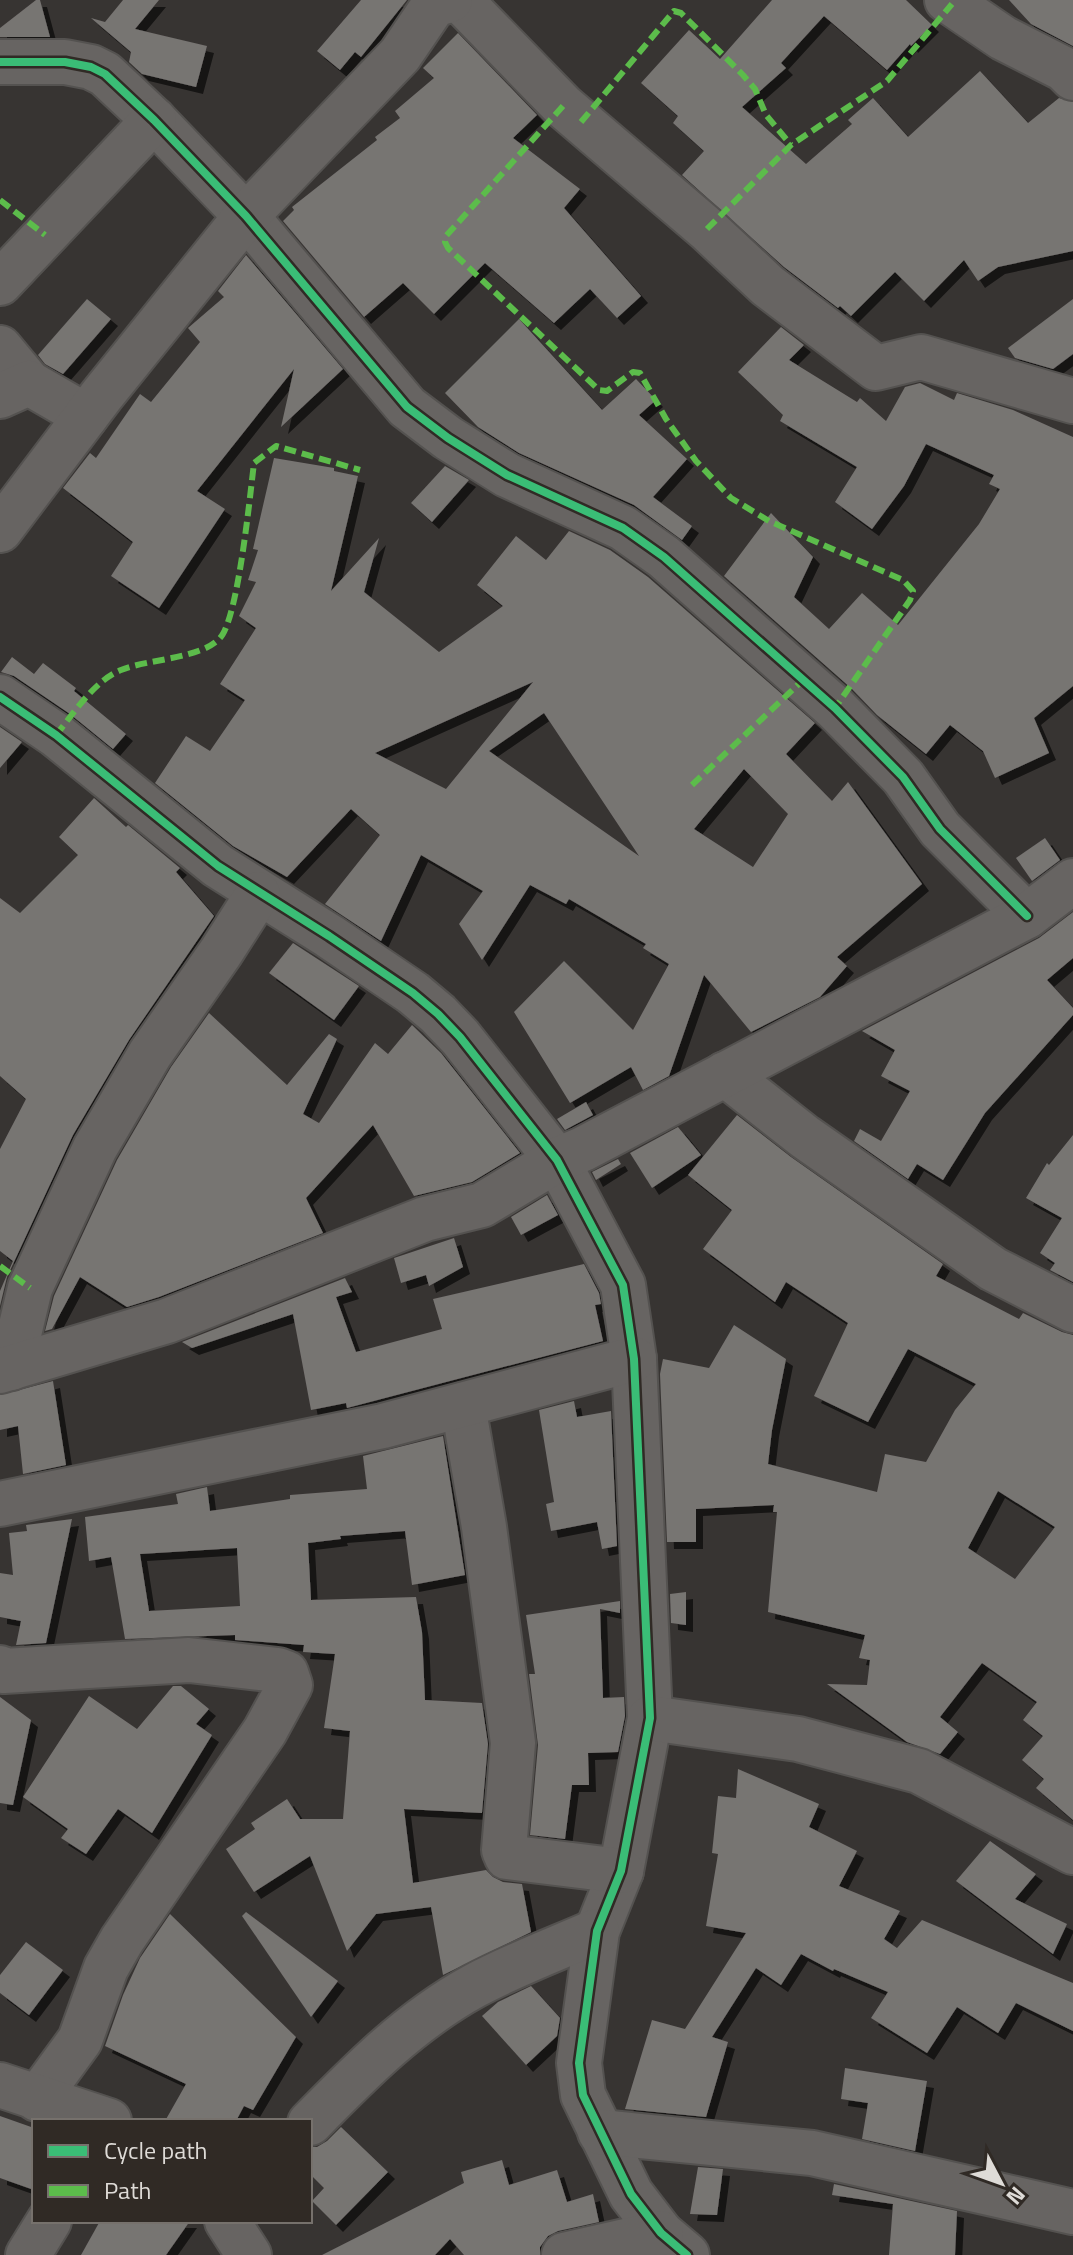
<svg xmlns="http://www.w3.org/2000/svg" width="1073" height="2255" viewBox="0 0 1073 2255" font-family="'Titillium Web',sans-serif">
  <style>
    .building { fill: #777472; fill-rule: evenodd; filter: url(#shadow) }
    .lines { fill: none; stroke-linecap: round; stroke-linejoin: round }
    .minor-casing { stroke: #545250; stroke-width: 48 }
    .minor { stroke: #676462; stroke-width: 44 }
    .quiet { stroke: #5cbc4b; stroke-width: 6; stroke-dasharray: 12 6; stroke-linecap: butt }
    .cycleway-casing { stroke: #302a25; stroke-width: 13 }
    .cycleway { stroke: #3abd76; stroke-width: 8 }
  </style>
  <defs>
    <filter id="shadow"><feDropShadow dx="7" dy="7" stdDeviation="0" flood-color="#0009"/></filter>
  </defs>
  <rect width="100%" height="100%" fill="#373432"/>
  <g class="building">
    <path d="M36 0H40L50 37H0V28Z"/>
    <path d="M123 0H159L135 29 207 46 196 87 142 74 129 62 131 52 91 18 105 22Z"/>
    <path d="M361 0H407L361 57 355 52 340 70 317 51Z"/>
    <path d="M772 0H906L932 25 911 46 910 44 887 70 824 16 781 63 786 68 742 107 806 164 852 124 848 120 873 98 908 137 980 71 1028 123 1059 98 1073 102V251L998 267 978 281 964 260 924 301 895 272 851 316 840 306 838 308 784 267 682 175 704 151 673 123 678 116 641 83 689 30 720 59Z"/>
    <path d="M1009 0H1073V46L1031 24Z"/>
    <path d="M458 33 537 115 513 138 580 189 564 208 641 296 617 318 590 289 554 323 485 263 434 314 403 283 364 317 283 221 294 210 292 207 377 140 375 137 400 118 395 111 434 78 423 68Z"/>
    <path d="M246 255 343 369 281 427 294 369 197 491 225 509 159 608 111 576 133 542 63 488 90 453 96 458 140 394 151 402 200 342 188 328 224 297 218 291Z"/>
    <path d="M87 299 111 319 63 374 45 364 38 355Z"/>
    <path d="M1073 299V354L1053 369 1015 358 1008 348Z"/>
    <path d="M519 319 602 410 636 379 656 400 639 415 687 459 653 497 692 526 682 540 634 505 519 453 478 427 445 393Z"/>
    <path d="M781 327 804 345 789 360 857 402 860 398 886 421 905 387 920 383 954 400 957 393 1013 410 1073 437V686L1034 718 1049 753 995 778 983 751 950 725 926 754 877 715 852 689 724 576 771 513 813 557 794 597 829 629 862 593 898 625 979 524 1000 489 989 484 994 475 926 444 904 486 872 529 835 502 857 467 780 421 783 415 738 372Z"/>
    <path d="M274 458 334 468V471L358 476 331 591 379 538 364 592 439 652 503 606 477 585 516 536 546 560 569 531 610 550 648 577 815 723 786 754 832 801 848 782 922 884 837 957 847 966 820 997 751 1032 704 975 669 1076 643 1090 631 1067 570 1103 514 1012 564 961 633 1030 669 964 643 948 646 944 569 899 566 904 530 885 482 960 459 924 483 891 421 855 381 941 325 904 380 835 351 809 287 877 233 846 155 783 186 736 210 751 245 700 220 684 256 628 239 616 256 582 248 580 258 550 253 549ZM533 682 446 789 375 753ZM544 713 639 856 489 751ZM744 769 788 814 753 867 694 829Z"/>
    <path d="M445 466 469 480 432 522 411 503Z"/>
    <path d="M12 657 34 674 43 663 76 688 74 691 126 734 113 749 70 714 14 676 1 672Z"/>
    <path d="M0 727 22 742 0 768Z"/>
    <path d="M94 798 126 827 128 825 180 868 176 872 214 916 129 1040 73 1135 7 1277 0 1306V1291L13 1261 0 1251V1149L26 1099 0 1076V898L20 913 78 855 59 837Z"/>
    <path d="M1045 838 1060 860 1032 881 1016 858Z"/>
    <path d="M1073 912V958L1047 980 1073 1008V1015L985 1113 943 1180 917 1164 908 1179 854 1141 860 1129 881 1141 910 1091 881 1076 895 1050 862 1031 1039 938Z"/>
    <path d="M293 943 359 986 334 1020 269 973Z"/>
    <path d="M209 1013 287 1085 329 1034 337 1039 303 1114 319 1123 375 1043 388 1054 412 1025 441 1053 520 1153 472 1182 414 1196 373 1125 306 1198 323 1233 159 1297 127 1307 80 1277 52 1329 45 1331 54 1296 117 1160 171 1067Z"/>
    <path d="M586 1102 593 1115 565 1130 557 1119Z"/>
    <path d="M737 1115 791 1157 943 1264 936 1276 1019 1319 1023 1313 1062 1332 1073 1335V1820L1036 1788 1044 1779 1022 1760 1043 1736 1023 1720 1037 1702 982 1663 940 1717 958 1732 940 1754 907 1742 827 1684 867 1685 870 1660 859 1658 865 1635 768 1612 777 1512H773L774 1505 696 1509V1542H667L660 1374 663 1359 709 1368 734 1325 786 1359 772 1430 768 1464 877 1492 885 1454 926 1462 955 1410 976 1384 908 1349 868 1422 814 1396 848 1323 786 1282 775 1302 703 1249 732 1210 688 1175ZM998 1491 1055 1527 1015 1579 968 1548Z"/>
    <path d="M678 1127 701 1155 652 1188 630 1153Z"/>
    <path d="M1073 1135V1282L1050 1270 1055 1263 1040 1253 1062 1218 1026 1198 1047 1163 1049 1165Z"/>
    <path d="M618 1159 621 1164 596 1180 592 1172Z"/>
    <path d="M547 1195 558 1215 521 1235 511 1217Z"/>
    <path d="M454 1238 463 1267 429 1286 426 1275 401 1283 394 1258Z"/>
    <path d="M584 1264 599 1293 601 1304 595 1305 603 1341 347 1408 346 1403 311 1410 293 1314 192 1348 182 1342 345 1278 352 1292 336 1297 356 1352 442 1329 433 1299Z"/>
    <path d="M53 1381 66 1465 23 1474 18 1426 0 1430V1395Z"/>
    <path d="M574 1401 577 1417 611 1411 617 1546 602 1549 597 1522 551 1531 546 1504 554 1502 539 1410Z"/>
    <path d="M443 1436 465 1575 412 1585 405 1531 340 1536 341 1539 308 1543 311 1600 416 1597 422 1632 425 1700 482 1703 488 1744 482 1813 404 1809 413 1883 486 1870 493 1877 503 1882 522 1884 531 1932 443 1975 431 1907 376 1914 347 1951 310 1856 254 1892 226 1849 255 1829 251 1823 287 1799 300 1819H343L350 1731 324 1728 335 1654 303 1652 304 1645 235 1640V1635L125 1639 111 1557 89 1561 85 1517 178 1504 176 1494 207 1487 210 1511 290 1499V1495L367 1489 363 1456ZM237 1548 240 1606 149 1611 140 1554Z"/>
    <path d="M72 1519 46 1643 16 1645 21 1621 0 1617V1573L13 1575 9 1533 27 1531 26 1525Z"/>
    <path d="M686 1592V1625L671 1623 670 1594Z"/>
    <path d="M620 1601V1613L600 1609 603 1698 624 1697 625 1716 618 1752 588 1753 589 1785H572L565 1839 530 1835 538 1745 529 1674H535L526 1615Z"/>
    <path d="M173 1686H181L209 1709 196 1724 212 1735 152 1833 118 1809 86 1854 61 1838 68 1829 23 1797 89 1696 137 1729Z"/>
    <path d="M0 1697 31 1720 13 1805 0 1803Z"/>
    <path d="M738 1769 819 1804 809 1827 857 1851 839 1886 900 1911 884 1939 897 1948 922 1920 1073 1983V2031L1016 2003 998 2033 957 2007 927 2053 871 2018 888 1992 834 1969 833 1971 801 1954 781 1985 756 1968 712 2037 728 2042 706 2117 625 2109 652 2020 685 2029 746 1933 706 1926 718 1854 712 1853 718 1796 736 1798Z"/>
    <path d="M990 1841 1036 1874 1015 1899 1067 1924 1053 1954 956 1881Z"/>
    <path d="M246 1912 338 1981 311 2017 242 1916Z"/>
    <path d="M170 1914 296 2037 253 2110 244 2106 236 2121H165L186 2084 105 2046 123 1995 140 1958Z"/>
    <path d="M26 1942 63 1970 29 2015 0 1993V1975Z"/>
    <path d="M531 1986 560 2018 557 2036 526 2065 482 2016 498 2002Z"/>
    <path d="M845 2068 927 2081 915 2151 862 2139 868 2103 841 2099Z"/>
    <path d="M0 2116 34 2128V2190L0 2178Z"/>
    <path d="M341 2127 388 2172 336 2225 312 2201 324 2188 310 2174V2147H317L327 2141Z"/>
    <path d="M502 2160 509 2185 557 2170 567 2202 593 2194 599 2222 558 2231 548 2236 540 2247V2255H464L450 2239 435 2255H322L464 2183 461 2172Z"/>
    <path d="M698 2167 723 2169 717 2215 690 2214Z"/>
    <path d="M834 2184 957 2211 955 2255H889L893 2204 832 2195Z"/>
    <path d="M100 2221H190L166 2255H81Z"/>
  </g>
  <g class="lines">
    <g class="minor-casing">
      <g id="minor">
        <path d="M460 0 563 106 707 229 768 286 876 368 921 357 1073 401"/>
        <path d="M947 0 1003 38 1064 69 1073 78"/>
        <path d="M0 62H65L91 67 105 74 154 120 246 216 407 407 448 438 507 475 623 528 664 557 835 708 903 777 940 829 1027 916"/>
        <path d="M0 283 154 120"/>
        <path d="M0 348 29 383"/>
        <path d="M0 396 29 383 86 416"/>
        <path d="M0 530 102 395 246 216 400 55 434 5 450 0"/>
        <path d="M0 697 56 735 218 866 329 936 413 993 438 1014 460 1037 557 1160 623 1285 634 1359 650 1718 621 1871 597 1931 579 2063 583 2095 631 2194 661 2233 687 2255"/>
        <path d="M725 1074 805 1137 993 1269 1073 1310"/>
        <path d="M11 1368 30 1288 95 1148 150 1054 221 952 258 894"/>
        <path d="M0 1371 167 1321 425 1219 482 1205 557 1160 583 1149 1027 916 1073 881"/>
        <path d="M463 1405 484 1527 513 1743 504 1850 507 1857 621 1871"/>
        <path d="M0 1504 383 1426 634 1359"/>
        <path d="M0 1668 4 1671 189 1660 278 1670 286 1673 290 1685 265 1731 122 1940 106 1968 80 2040 37 2099"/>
        <path d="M650 1718 798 1739 919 1771 1073 1852"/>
        <path d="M0 2085 109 2121"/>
        <path d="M310 2123C360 2072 410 2021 474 1986 513 1965 556 1949 597 1931"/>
        <path d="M600 2132 812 2153 1073 2212"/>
        <path d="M227 2221 249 2255"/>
        <path d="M28 2255 49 2221"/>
        <path d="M564 2255 661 2233"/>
      </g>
    </g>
    <use href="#minor" class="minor"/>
    <g class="quiet">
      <path d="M563 106 446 236 445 242 448 248 599 390 607 391 633 372 640 373 666 419 696 461 731 498 769 521 903 580 913 591 910 600 835 708"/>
      <path d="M581 122 674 11 681 13 743 75 755 89 766 115 791 145"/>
      <path d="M0 200 45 235"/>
      <path d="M707 229 791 145 887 81 952 4"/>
      <path d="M56 735C74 713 94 681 121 670 147 659 201 659 220 638 238 619 250 495 254 463L276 446 360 470"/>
      <path d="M692 785 804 679"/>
      <path d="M0 1266 30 1288"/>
    </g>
    <g class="cycleway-casing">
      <g id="cycleway">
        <path d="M0 62H65L91 67 105 74 154 120 246 216 407 407 448 438 507 475 623 528 664 557 835 708 903 777 940 829 1027 916"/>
        <path d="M0 697 56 735 218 866 329 936 413 993 438 1014 460 1037 557 1160 623 1285 634 1359 650 1718 621 1871 597 1931 579 2063 583 2095 631 2194 661 2233 687 2255"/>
      </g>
    </g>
    <use href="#cycleway" class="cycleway"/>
  </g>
  <rect x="32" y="2119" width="280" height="104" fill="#302a25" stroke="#76716c" stroke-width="2"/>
  <rect x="48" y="2145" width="40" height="12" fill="#3abd76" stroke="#76716c" stroke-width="2"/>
  <text x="104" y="2159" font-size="24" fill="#dedbd7">Cycle path</text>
  <rect x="48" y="2185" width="40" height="12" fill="#5cbc4b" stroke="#76716c" stroke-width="2"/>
  <text x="104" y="2199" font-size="24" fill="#dedbd7">Path</text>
  <g transform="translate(1001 2183) rotate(131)" stroke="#302a25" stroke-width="6" paint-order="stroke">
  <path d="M0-6L14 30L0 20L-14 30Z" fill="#dedbd7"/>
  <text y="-12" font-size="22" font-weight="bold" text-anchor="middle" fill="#dedbd7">N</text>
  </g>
</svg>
